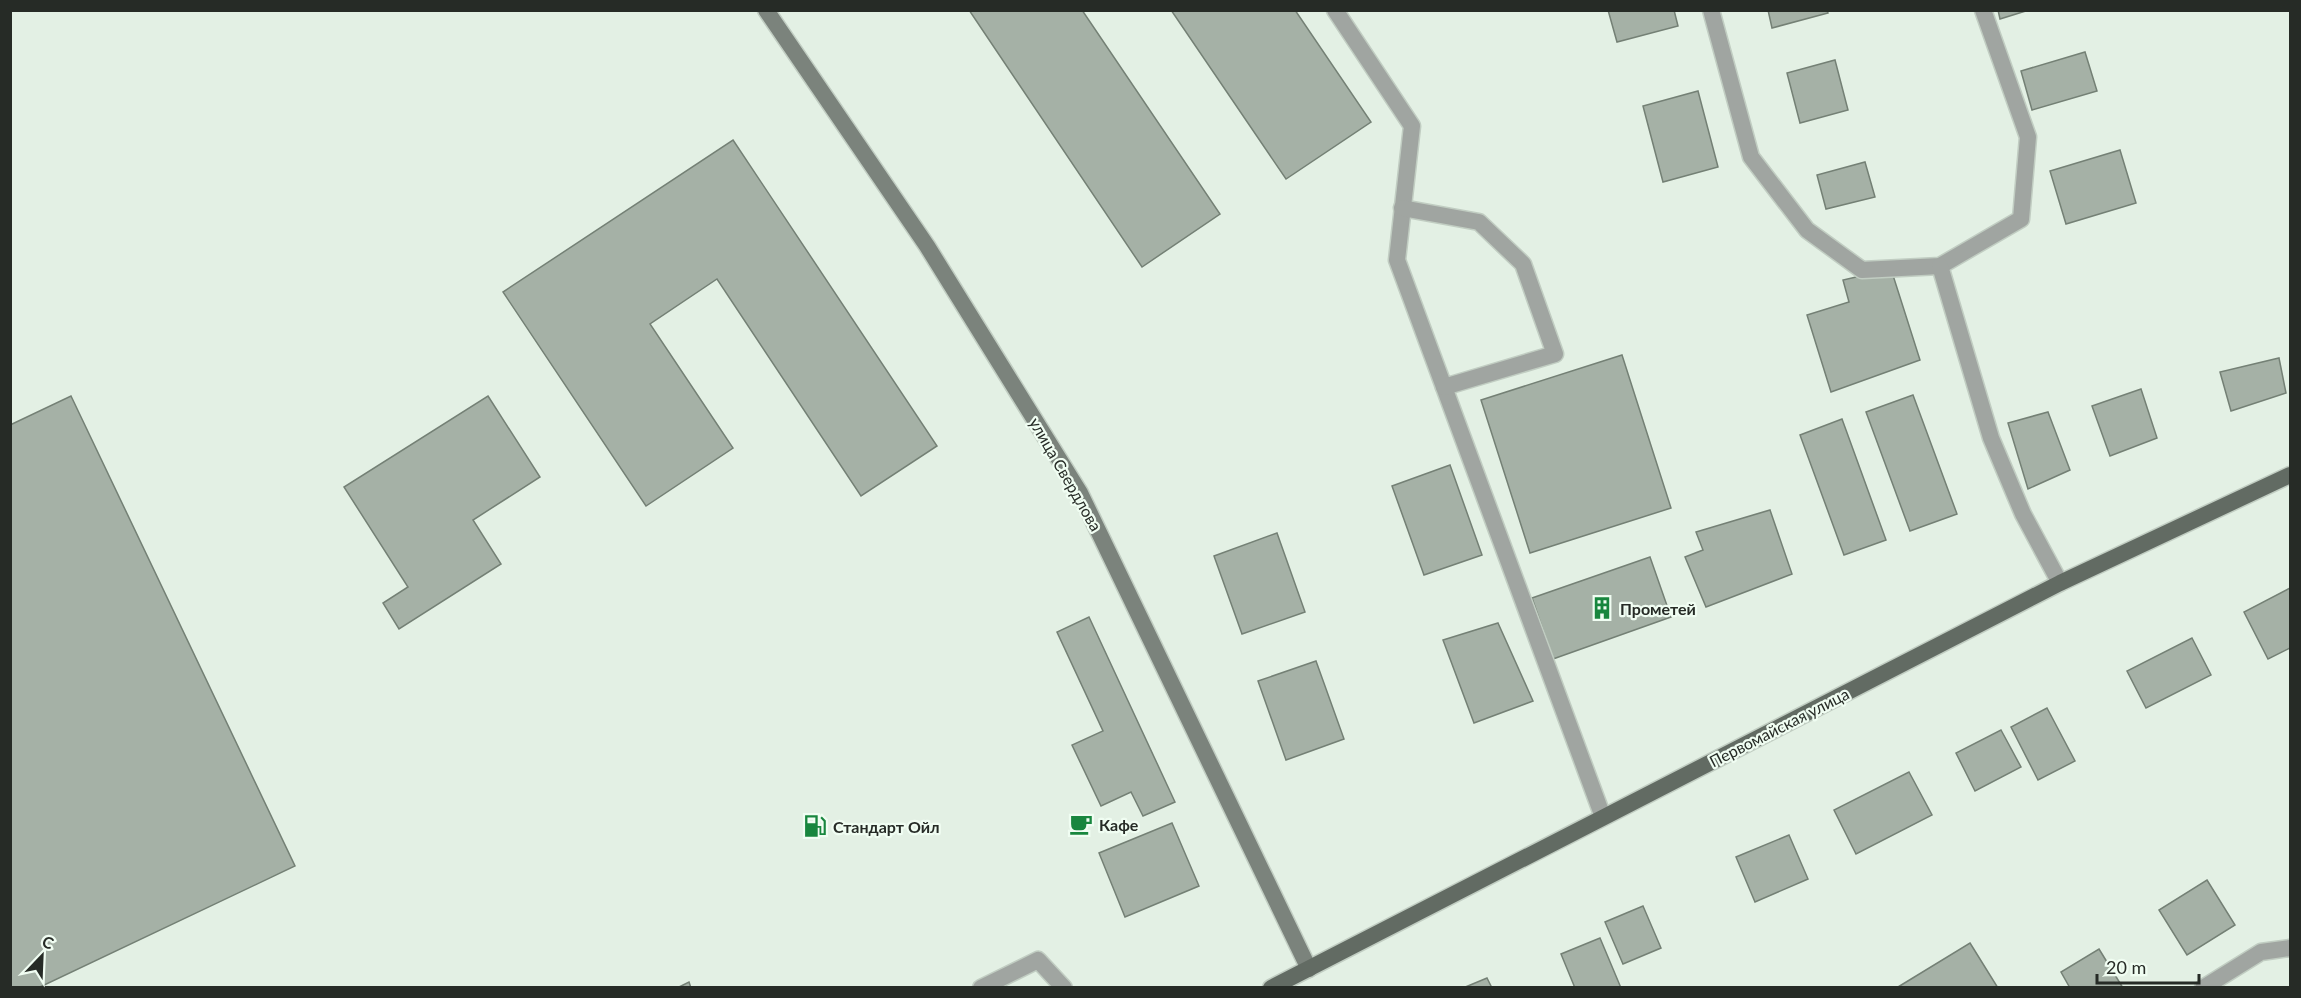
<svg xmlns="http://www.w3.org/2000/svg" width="2301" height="998" viewBox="0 0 2301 998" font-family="Lato,sans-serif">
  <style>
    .building { fill: #a5b1a6; stroke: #748075; stroke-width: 1.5 }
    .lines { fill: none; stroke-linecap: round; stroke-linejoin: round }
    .service-casing { stroke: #c1cdc2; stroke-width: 19 }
    .minor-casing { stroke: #c1cdc2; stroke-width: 19 }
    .secondary-casing { stroke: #c1cdc2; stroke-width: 19 }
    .primary-casing { stroke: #c1cdc2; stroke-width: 19 }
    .service { stroke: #a0a5a1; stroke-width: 16 }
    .minor { stroke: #a0a5a1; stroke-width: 16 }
    .secondary { stroke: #7b837c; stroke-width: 16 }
    .primary { stroke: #626b63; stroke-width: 16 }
    .labels { text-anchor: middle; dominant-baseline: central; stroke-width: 4.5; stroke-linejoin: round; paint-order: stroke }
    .street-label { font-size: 16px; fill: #262b26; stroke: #f0fdf2 }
    .poi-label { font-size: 16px; font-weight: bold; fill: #262b26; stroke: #f0fdf2; text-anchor: start }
  </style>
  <rect width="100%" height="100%" fill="#e3f0e4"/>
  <g class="building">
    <path d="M969 10H1082L1220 214 1142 267Z"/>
    <path d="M1171 10H1295L1371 122 1286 179Z"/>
    <path d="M1608 10H1674L1678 26 1617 42Z"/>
    <path d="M1768 10H1827L1828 13 1772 28Z"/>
    <path d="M1998 10H2029L2000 19Z"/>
    <path d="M2085 52 2097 91 2032 110 2021 71Z"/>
    <path d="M1835 60 1848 110 1800 123 1787 73Z"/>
    <path d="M1698 91 1718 167 1663 182 1643 106Z"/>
    <path d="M733 140 937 446 861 496 717 279 650 324 733 448 646 506 503 292Z"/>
    <path d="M2120 150 2136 203 2066 224 2050 171Z"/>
    <path d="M1865 162 1875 197 1826 209 1817 175Z"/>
    <path d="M1891 269 1920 360 1831 392 1807 315 1849 302 1843 280Z"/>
    <path d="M1622 355 1671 508 1530 553 1481 400Z"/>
    <path d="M2279 358 2286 393 2231 411 2220 372Z"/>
    <path d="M2141 389 2157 438 2110 456 2092 406Z"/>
    <path d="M1913 395 1957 514 1910 531 1866 412Z"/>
    <path d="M71 396 295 866 38 988H10V425Z"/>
    <path d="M488 396 540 477 473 520 501 564 399 629 383 603 408 587 344 487Z"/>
    <path d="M2048 412 2070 470 2028 489 2008 423Z"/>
    <path d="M1842 419 1886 540 1844 555 1800 435Z"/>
    <path d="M1450 465 1482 555 1424 575 1392 486Z"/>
    <path d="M1770 510 1792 574 1706 607 1685 557 1703 550 1696 532Z"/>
    <path d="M1277 533 1305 612 1242 634 1214 556Z"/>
    <path d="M1650 557 1671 617 1553 659 1532 598Z"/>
    <path d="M2290 588V648L2268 659 2244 612Z"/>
    <path d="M1089 617 1175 802 1143 816 1131 792 1101 806 1072 745 1103 731 1057 632Z"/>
    <path d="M1498 623 1533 701 1474 723 1443 640Z"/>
    <path d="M2192 638 2211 675 2146 708 2127 671Z"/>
    <path d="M1316 661 1344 739 1286 760 1258 681Z"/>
    <path d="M2047 708 2075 761 2038 780 2011 727Z"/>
    <path d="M2001 730 2021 767 1975 791 1956 753Z"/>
    <path d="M1909 772 1932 815 1856 854 1834 810Z"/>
    <path d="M1172 823 1199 886 1125 917 1099 853Z"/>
    <path d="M1789 835 1808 879 1755 902 1736 857Z"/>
    <path d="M2207 880 2235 925 2187 955 2159 910Z"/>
    <path d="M1643 906 1661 948 1623 964 1605 922Z"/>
    <path d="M1600 938 1621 988H1575L1561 954Z"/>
    <path d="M1970 943 1998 988H1899L1898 987Z"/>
    <path d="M2099 949 2123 988H2070L2061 972Z"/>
    <path d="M1487 978 1492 988H1463Z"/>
    <path d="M689 982 691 988H677Z"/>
  </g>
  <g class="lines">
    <g class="service-casing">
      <g id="service">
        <path d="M1335 10 1412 126 1397 260 1603 817"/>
        <path d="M1402 208 1479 222 1523 264 1555 354 1444 387"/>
        <path d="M981 988 1038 960 1064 988"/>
      </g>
    </g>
    <g class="minor-casing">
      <g id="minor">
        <path d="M1711 10 1751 157 1807 230 1862 270 1940 266 2021 219 2028 137 1983 10"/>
        <path d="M1940 266 1991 438 2023 514 2060 583"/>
        <path d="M2203 988 2261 952 2290 948"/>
      </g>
    </g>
    <g class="secondary-casing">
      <path id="secondary" d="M766 10 927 246 1080 493 1309 969"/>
    </g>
    <g class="primary-casing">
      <path id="primary" d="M1271 988 2060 583 2290 475"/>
    </g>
    <use href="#service" class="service"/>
    <use href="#minor" class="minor"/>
    <use href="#secondary" class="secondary"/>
    <use href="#primary" class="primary"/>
  </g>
  <defs>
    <g id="building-bare" transform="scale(1.8)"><path d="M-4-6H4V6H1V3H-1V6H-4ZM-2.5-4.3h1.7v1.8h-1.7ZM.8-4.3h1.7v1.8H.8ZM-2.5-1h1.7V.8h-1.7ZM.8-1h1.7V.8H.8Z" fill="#18863e" stroke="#f0fdf2" stroke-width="2.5" paint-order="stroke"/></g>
    <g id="cafe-bare" transform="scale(1.8)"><path d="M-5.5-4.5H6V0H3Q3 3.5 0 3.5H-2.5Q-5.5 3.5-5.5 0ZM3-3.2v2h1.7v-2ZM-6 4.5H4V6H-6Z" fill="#18863e" stroke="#f0fdf2" stroke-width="2.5" paint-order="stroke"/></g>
    <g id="fuel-bare" transform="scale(1.8)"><path d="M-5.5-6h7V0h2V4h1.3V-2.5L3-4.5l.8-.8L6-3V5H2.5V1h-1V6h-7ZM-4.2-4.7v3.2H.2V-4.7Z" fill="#18863e" stroke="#f0fdf2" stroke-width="2.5" paint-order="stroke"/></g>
  </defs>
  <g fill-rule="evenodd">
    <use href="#building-bare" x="1602" y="608"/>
    <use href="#cafe-bare" x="1081" y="824"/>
    <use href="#fuel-bare" x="815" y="826"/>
  </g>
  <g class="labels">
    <g class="street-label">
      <text transform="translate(1066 474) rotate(60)">улица Свердлова</text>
      <text transform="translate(1779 727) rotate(-27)">Первомайская улица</text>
    </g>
    <g class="poi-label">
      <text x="1620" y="608">Прометей</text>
      <text x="1099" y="824">Кафе</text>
      <text x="833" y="826">Стандарт Ойл</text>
    </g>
  </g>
  <rect width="2301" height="998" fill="none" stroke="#262b26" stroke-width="24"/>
  <g transform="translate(42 956) rotate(23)" stroke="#f0fdf2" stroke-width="4.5" paint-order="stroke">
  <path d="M0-4.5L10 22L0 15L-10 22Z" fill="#262b26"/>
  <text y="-9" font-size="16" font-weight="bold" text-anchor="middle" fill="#262b26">С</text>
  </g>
  <path d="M2097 974v9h102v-9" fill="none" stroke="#262b26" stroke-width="3"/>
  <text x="2106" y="974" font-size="18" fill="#262b26" stroke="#f0fdf2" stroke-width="4.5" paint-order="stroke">20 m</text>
</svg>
